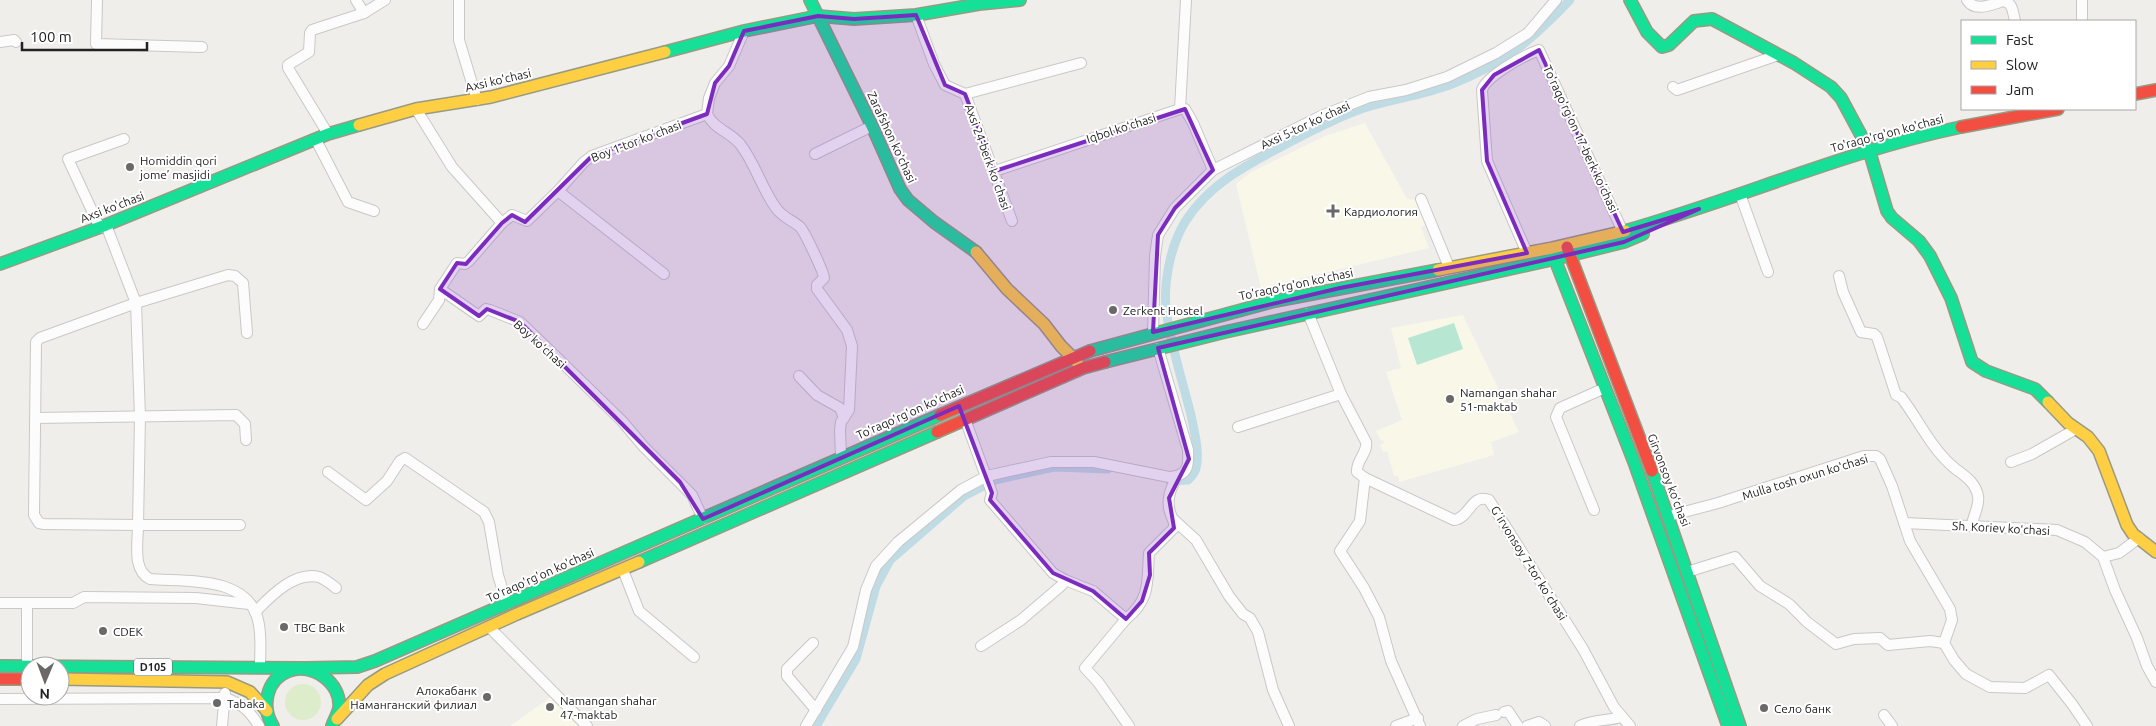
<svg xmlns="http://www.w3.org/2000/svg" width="2156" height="726" viewBox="0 0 2156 726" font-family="Ubuntu,sans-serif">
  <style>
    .education { fill: #f8f7e8 }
    .grass { fill: #ddeccb }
    .pitch { fill: #b7e6d2 }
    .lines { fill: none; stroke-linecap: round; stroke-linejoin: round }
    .canal { stroke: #bfdbe3; stroke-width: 9 }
    .street-casing { stroke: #c9c8c7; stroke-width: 12 }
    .fast-casing { stroke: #999a82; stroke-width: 14 }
    .slow-casing { stroke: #999a82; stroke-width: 14 }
    .jam-casing { stroke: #999a82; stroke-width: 14 }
    .street { stroke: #fdfcfc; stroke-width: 10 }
    .fast { stroke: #16e098; stroke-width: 11 }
    .slow { stroke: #ffcf43; stroke-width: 11 }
    .jam { stroke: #f24e42; stroke-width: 11 }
    .marked { fill: #7b2cbf; fill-opacity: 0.2; stroke: #7b2cbf; stroke-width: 4; stroke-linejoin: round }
    .poi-dot { fill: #6a6968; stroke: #fff; stroke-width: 2 }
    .labels { text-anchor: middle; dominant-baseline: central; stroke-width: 4; stroke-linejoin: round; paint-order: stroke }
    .shield { fill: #fff; stroke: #646464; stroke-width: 1 }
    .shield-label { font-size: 11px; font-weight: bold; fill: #222 }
    .street-label { font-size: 12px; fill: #222; stroke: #fff }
    .poi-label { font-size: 12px; fill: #222; stroke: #fff; text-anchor: start }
  </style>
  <rect width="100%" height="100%" fill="#f0eeeb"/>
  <g class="education">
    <path d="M1365 123 1407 199 1417 200 1429 223 1421 227 1429 248 1261 288 1236 184 1251 172 1325 136Z"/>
    <path d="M1463 315 1519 432 1491 442 1494 455 1399 482 1398 476H1394L1387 451 1383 452 1380 445 1384 443 1383 440 1381 441 1376 431 1402 420 1386 372 1401 368 1391 328Z"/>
    <path d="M552 696 578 726H510Z"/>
  </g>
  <circle class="grass" cx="303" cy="702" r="18"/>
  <path class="pitch" d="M1454 323 1463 349 1417 365 1408 338Z"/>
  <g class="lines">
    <g class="canal">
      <path d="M1170 481 1188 480C1192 476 1195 473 1196 468 1200 451 1194 431 1191 415 1183 383 1172 350 1167 316 1162 288 1170 246 1185 222 1210 182 1252 162 1292 141 1315 129 1340 116 1364 108 1393 99 1423 95 1452 84 1504 64 1532 40 1570 0"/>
      <path d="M816 726 856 659 876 586 890 560 964 496 995 480 1054 467 1108 469"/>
    </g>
    <g class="street-casing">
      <g id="street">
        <path d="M97 0 96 44 202 47"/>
        <path d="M356 0 364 13"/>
        <path d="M459 0V40L477 100"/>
        <path d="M1967 0C1975 13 1992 4 2004 1 2013 3 2013 13 2015 21"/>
        <path d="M2082 0V21"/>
        <path d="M916 15 934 64 945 85 965 94 1012 221"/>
        <path d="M744 31 729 66 715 83 709 98 707 114C714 129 730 132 740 144 755 163 762 189 776 208 782 217 792 220 800 227 805 232 824 273 824 278L817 285V289L847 330 852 346 849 410 841 422 840 430 841 457"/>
        <path d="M0 42 14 40 16 42"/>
        <path d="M1673 87 1677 90 1778 55"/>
        <path d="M965 94 1081 63"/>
        <path d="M416 109 452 167 502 223 469 261 465 264 457 263 440 289 479 316 486 309 490 310 520 322 541 342 622 421 644 447 692 495 703 519"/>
        <path d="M1180 109 1186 0"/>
        <path d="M328 134 288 68V65L309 52 310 33 312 30 364 13 385 0"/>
        <path d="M316 140 348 202 374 211"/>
        <path d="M815 154 872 126"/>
        <path d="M995 171 1180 109H1185L1193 123 1213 170"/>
        <path d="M558 191 664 274"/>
        <path d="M1740 194 1768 272"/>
        <path d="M1421 199 1449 267"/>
        <path d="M502 223 512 215 527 221 558 191 584 162 592 156 707 114"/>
        <path d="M106 225 136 303 40 338 36 342 34 515 39 523 44 524 138 525C138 543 132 570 150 579 185 582 247 575 258 620 262 635 260 652 260 667"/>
        <path d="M100 228 68 159 124 139"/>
        <path d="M1527 253 1487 161 1482 90C1486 76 1525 55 1539 50L1623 232"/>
        <path d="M1839 276 1843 292 1861 332 1874 334 1877 337 1896 395 1901 397C1918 419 1930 446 1951 465 1962 475 1975 480 1978 496 1980 505 1973 516 1972 525"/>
        <path d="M1308 313 1341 394 1366 442C1368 453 1356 460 1357 472L1365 478 1454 520C1470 518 1471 493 1489 500L1583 649 1614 707 1630 726"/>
        <path d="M423 324 439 300 440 289"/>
        <path d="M1153 333 1155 256 1158 235 1175 208 1213 170 1321 116 1369 97 1406 90 1447 77 1496 53 1528 33 1556 0"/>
        <path d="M799 376 817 395 840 408 844 418"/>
        <path d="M35 418 236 415 245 424 246 440"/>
        <path d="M965 419 992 493 990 500 1053 573 1065 580 1093 591 1126 619 1085 668 1098 682 1129 726"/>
        <path d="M1238 427 1341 394"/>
        <path d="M2011 462 2032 454 2076 429"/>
        <path d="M328 472 366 500 387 481 400 461 405 458 484 512 489 522 498 575 507 604"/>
        <path d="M1365 478 1360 521 1340 551 1364 588 1379 617 1391 661 1420 726"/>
        <path d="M1594 510 1556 417 1560 408 1605 388"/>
        <path d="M1669 516 1718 503 1864 456H1876L1880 459 1892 486 1910 541 1950 609 1952 620 1944 643 1954 660 1966 674 1990 687 2025 688 2049 675 2072 704 2087 726"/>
        <path d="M1174 520 1196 540 1229 596 1243 614 1250 618 1258 632 1273 690 1289 726"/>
        <path d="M1904 523 2057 530 2085 542 2103 557 2115 590 2137 638 2147 666 2156 682"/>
        <path d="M240 525H138L140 417 136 303 228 275 235 276 243 283 247 333"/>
        <path d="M2103 557 2119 553 2139 538"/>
        <path d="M623 570 639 611 694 657"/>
        <path d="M1687 572 1735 557 1760 586 1789 604 1807 622 1836 644 1854 639 1880 638 1888 645 1930 641 1944 643"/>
        <path d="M0 603H73L84 597 196 598 249 604"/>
        <path d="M255 612C270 597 294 571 319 577 325 579 331 584 336 588"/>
        <path d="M1126 619C1151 599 1147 581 1149 553L1174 528C1175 521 1172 519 1170 512 1166 499 1171 488 1177 476"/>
        <path d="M489 627 587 726"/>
        <path d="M813 643 787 669V676L816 710"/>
        <path d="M981 646 1021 620 1062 585 1065 580"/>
        <path d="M27 666V603"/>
        <path d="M0 699 225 698C241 703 250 711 259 726"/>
        <path d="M1504 712 1508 711 1518 726"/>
        <path d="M1884 715 1892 726"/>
        <path d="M222 726 225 693"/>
        <path d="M806 726 853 647 866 590 876 566 898 542 961 490 987 476 1051 462H1094L1169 477C1188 476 1189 466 1188 450L1158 348"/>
        <path d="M1396 726 1418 718"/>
        <path d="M1463 726 1477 719 1496 715"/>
        <path d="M1527 726 1539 722 1545 726"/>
        <path d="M1580 726C1593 719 1608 721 1622 717"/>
      </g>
    </g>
    <g class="fast-casing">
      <g id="fast">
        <path d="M810 0 872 126 900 189 908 200 934 222 976 252"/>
        <path d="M1630 0 1647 32 1662 47 1669 45 1694 21 1712 19 1794 63 1831 87 1841 98 1869 150 1887 211 1892 218 1919 241 1930 256 1951 298 1972 362 1986 371 2035 389 2048 402"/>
        <path d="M665 52 744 31 818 16 854 19 916 15 979 4 1020 0"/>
        <path d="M1625 231C1738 199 1846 151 1961 127"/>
        <path d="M1552 252 1634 462 1728 726"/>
        <path d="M0 264 106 225 328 134 359 125"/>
        <path d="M1090 351 1275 301 1438 270"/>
        <path d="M1105 362 1225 332 1555 259 1624 242 1643 234"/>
        <path d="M1652 471 1740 726"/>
        <path d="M639 562 937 432"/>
        <path d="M0 666 305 668"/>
        <path d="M306 668 357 667 375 661 940 415"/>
        <path d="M273 726C261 707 266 679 289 671 312 662 342 683 339 708 338 714 334 720 332 726"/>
      </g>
    </g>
    <g class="slow-casing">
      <g id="slow">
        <path d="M359 125 416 109 491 97 665 52"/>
        <path d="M976 252 1007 289 1044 324 1061 346 1077 362"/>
        <path d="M1438 270 1552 248 1625 231"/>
        <path d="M2048 402 2068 423 2088 437 2099 451 2127 525 2133 534 2156 552"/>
        <path d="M60 679 227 682 250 692 267 711"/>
        <path d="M337 719 368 685 385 674 517 614 639 562"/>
      </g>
    </g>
    <g class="jam-casing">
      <g id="jam">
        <path d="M2135 94 2156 90"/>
        <path d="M1961 127 2058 109"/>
        <path d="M1567 247 1652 471"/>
        <path d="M940 415 1090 351"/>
        <path d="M937 432 1083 368 1105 362"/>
        <path d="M0 679H30"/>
      </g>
    </g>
    <use href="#street" class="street"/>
    <use href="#fast" class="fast"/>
    <use href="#slow" class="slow"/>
    <use href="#jam" class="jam"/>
  </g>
  <path class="marked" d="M916 15 945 85 965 94 995 171 1185 109 1213 170 1175 208 1158 235 1153 332 1340 288 1527 253 1487 161 1482 90 1494 75 1539 50 1623 232 1699 209 1624 242 1158 348 1189 459 1169 498 1174 528 1149 553 1150 575 1142 601 1126 619 1093 591 1053 573 990 500 992 493 959 406 703 519 680 482 520 322 487 309 479 316 440 289 457 263 466 264 502 223 512 215 525 222 592 156 707 114 715 83 729 66 744 31 818 16 854 19Z"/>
  <g class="poi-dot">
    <circle cx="130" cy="167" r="5"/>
    <path d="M1330.5 203.5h5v5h5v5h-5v5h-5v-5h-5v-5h5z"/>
    <circle cx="1113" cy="310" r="5"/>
    <circle cx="1450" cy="399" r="5"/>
    <circle cx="284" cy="627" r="5"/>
    <circle cx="103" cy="631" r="5"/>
    <circle cx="487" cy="697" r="5"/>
    <circle cx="217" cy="703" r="5"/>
    <circle cx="550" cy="707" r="5"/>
    <circle cx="1764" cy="708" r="5"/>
  </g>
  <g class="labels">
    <rect class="shield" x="134" y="658.5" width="38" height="17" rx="4"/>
    <g class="shield-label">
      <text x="153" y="667">D105</text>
    </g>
    <g class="street-label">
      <text transform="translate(498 80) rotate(-13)">Axsi ko'chasi</text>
      <text transform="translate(1305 125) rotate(-25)">Аxsi 5-tor koʼchasi</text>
      <text transform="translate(1121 128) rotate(-18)">Iqbol koʻchasi</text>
      <text transform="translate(1887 133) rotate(-15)">To'raqo'rg'on ko'chasi</text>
      <text transform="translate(892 137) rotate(65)">Zarafshon koʻchasi</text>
      <text transform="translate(1581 139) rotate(65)">To'raqo'rg'on 17-berk koʼchasi</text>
      <text transform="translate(636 141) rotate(-21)">Boy 1-tor koʼchasi</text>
      <text transform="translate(988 157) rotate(70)">Аxsi 24-berk koʼchasi</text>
      <text transform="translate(112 207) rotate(-21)">Axsi ko'chasi</text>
      <text transform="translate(1296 284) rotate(-12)">To'raqo'rg'on ko'chasi</text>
      <text transform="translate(540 344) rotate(42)">Boy koʻchasi</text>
      <text transform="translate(910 412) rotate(-24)">To'raqo'rg'on ko'chasi</text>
      <text transform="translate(1805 477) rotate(-17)">Mulla tosh oxun koʻchasi</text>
      <text transform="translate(1669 480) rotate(69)">Girvonsoy koʻchasi</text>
      <text transform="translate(2001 528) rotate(3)">Sh. Koriev koʻchasi</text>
      <text transform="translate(1529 563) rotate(58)">Gʼirvonsoy 7-tor koʼchasi</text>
      <text transform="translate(540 575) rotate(-24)">To'raqo'rg'on ko'chasi</text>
    </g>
    <g class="poi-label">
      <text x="140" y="160">Homiddin qori<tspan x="140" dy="14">jome’ masjidi</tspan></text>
      <text x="1344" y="211">Кардиология</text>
      <text x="1123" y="310">Zerkent Hostel</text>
      <text x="1460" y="392">Namangan shahar<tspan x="1460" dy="14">51-maktab</tspan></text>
      <text x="294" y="627">TBC Bank</text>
      <text x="113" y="631">CDEK</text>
      <text x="477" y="690" text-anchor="end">Алокабанк<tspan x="477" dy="14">Наманганский филиал</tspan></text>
      <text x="560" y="700">Namangan shahar<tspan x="560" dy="14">47-maktab</tspan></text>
      <text x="227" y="703">Tabaka</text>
      <text x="1774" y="708">Село банк</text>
    </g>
  </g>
  <rect x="1961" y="20" width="175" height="90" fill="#ffffff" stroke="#a7a7a7"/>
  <rect x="1971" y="36" width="25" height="8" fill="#16e098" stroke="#a7a7a7"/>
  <text x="2006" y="45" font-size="15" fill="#222222">Fast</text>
  <rect x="1971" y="61" width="25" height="8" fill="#ffcf43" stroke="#a7a7a7"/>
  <text x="2006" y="70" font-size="15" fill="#222222">Slow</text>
  <rect x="1971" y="86" width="25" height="8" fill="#f24e42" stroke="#a7a7a7"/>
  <text x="2006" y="95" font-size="15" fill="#222222">Jam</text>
  <g transform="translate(45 681) rotate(181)"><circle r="24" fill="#ffffff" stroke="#a7a7a7"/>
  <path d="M0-4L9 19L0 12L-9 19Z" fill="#6a6968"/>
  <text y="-8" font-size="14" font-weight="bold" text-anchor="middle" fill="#222222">N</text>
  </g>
  <path d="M22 42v8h125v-8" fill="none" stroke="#222222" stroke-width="2.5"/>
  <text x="30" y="42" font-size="15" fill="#222222" stroke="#ffffff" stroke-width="4" paint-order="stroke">100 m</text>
</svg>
